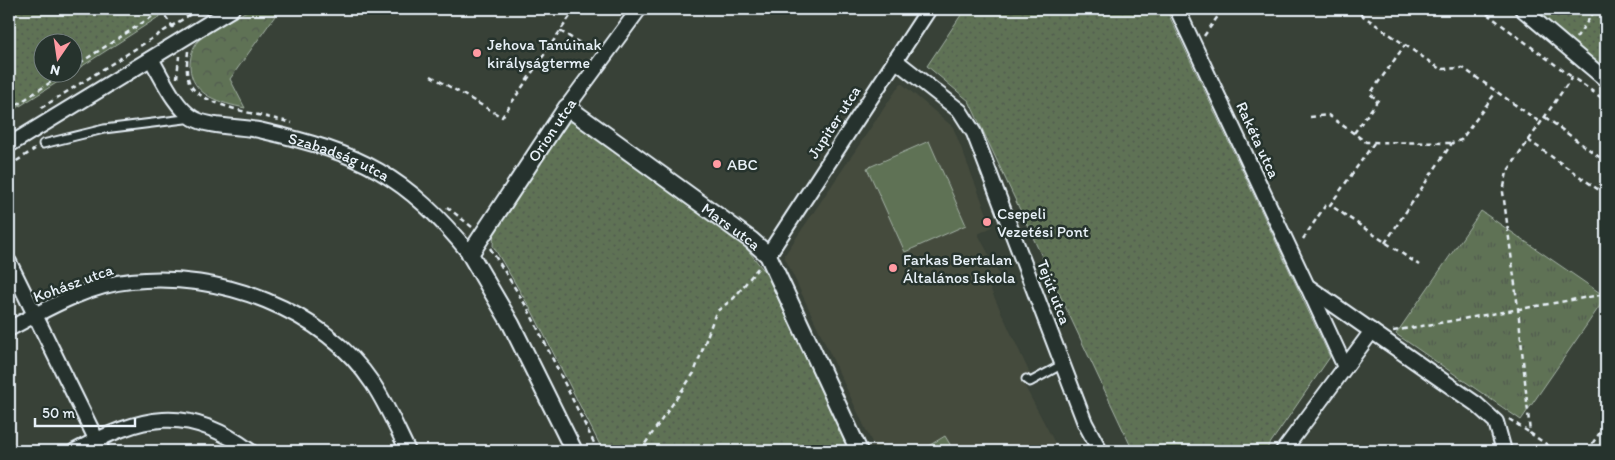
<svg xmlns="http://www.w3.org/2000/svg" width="1615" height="460" viewBox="0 0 1615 460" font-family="Itim,sans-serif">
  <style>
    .built { fill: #454b3e }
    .grass { fill: url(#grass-tufts); stroke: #a4b2a6 }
    .forest { fill: url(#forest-crowns); stroke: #a4b2a6 }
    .park { fill: url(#park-dots); stroke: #a4b2a6 }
    .pitch { fill: #5f7255; stroke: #a4b2a6 }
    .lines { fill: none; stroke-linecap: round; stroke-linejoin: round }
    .service-casing { stroke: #e8f1f8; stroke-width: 11 }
    .minor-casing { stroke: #e8f1f8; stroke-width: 18 }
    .tertiary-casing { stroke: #e8f1f8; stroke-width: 20 }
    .path { stroke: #e8f1f8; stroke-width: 2.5; stroke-dasharray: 5 4; stroke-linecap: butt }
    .service { stroke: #26332d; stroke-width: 7 }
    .minor { stroke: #26332d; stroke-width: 14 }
    .tertiary { stroke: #26332d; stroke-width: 16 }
    .poi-dot { fill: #ff9aa2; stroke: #26332d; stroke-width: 2 }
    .labels { text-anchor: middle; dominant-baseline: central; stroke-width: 5; stroke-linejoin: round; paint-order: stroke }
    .poi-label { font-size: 16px; fill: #e8f1f8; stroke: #26332d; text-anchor: start }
    .street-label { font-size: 16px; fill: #e8f1f8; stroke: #26332d }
  </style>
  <defs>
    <pattern id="grass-tufts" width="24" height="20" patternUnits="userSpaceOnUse" patternTransform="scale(1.25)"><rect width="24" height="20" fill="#5f7255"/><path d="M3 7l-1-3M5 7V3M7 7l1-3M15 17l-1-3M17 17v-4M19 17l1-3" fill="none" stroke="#515b4f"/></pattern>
    <pattern id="forest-crowns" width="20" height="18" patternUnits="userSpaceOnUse" patternTransform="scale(1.25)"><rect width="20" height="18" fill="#5f7255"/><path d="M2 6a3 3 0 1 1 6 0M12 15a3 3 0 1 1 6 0" fill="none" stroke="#515b4f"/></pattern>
    <pattern id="park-dots" width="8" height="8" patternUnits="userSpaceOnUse" patternTransform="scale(1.25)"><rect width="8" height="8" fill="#5f7255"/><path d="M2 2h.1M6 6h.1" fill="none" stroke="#515b4f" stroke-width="1.8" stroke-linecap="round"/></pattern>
  </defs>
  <rect width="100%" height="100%" fill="#384137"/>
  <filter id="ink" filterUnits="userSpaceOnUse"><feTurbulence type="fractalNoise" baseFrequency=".02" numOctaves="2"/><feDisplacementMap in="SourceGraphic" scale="10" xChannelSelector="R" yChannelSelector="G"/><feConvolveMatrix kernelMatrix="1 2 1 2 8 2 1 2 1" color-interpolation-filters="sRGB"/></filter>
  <g filter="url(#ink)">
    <path class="built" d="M901 83 953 127 992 227 978 234 1002 280 989 286 1031 376 1022 381 1056 445 1051 451H876L784 256Z"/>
    <path class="grass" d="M1481 211 1606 297 1521 420 1396 334Z"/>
    <path class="forest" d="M250 9H280L230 79 245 108C221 103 191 96 190 66 190 59 192 47 198 41 208 31 237 17 250 9Z"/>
    <g class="park">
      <path d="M9 9H171L73 72 72 42H42V72L72 73 9 113Z"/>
      <path d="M965 9H1166L1330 357 1265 451H1133L969 101 927 66Z"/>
      <path d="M1526 9H1606V78Z"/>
      <path d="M569 122 578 123 743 244 766 273 850 451H603L533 313 493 246 494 230Z"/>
    </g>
    <g class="pitch">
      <path d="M929 141 966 225 905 252 867 168Z"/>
      <path d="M945 436 954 451H920Z"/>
    </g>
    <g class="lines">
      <g class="service-casing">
        <g id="service">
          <path d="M43 144 104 129 193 118"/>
          <path d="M1026 379 1030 382 1063 364"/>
        </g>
      </g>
      <g class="minor-casing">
        <g id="minor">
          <path d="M1177 9 1307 286 1476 404 1496 422 1504 451"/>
          <path d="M1522 9 1606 80"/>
          <path id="s1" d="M151 59C162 77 174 106 193 118 209 128 243 126 263 131 360 153 406 175 470 254"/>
          <path d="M895 60 960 111 974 133 1085 423 1100 451"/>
          <path d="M567 107 639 9"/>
          <path d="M9 145 232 9"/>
          <path d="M768 255 929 9"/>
          <path d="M9 262 102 451"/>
          <path d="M1308 287 1345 367"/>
          <path d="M9 329C46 309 88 285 131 281 219 271 323 309 373 384 387 405 397 429 408 451"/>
          <path d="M75 451C141 416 186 403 250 451"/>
          <path d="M1283 451 1372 331"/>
        </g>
      </g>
      <g class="tertiary-casing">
        <g id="tertiary">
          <path id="s2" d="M574 451 511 324 470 254 567 107 751 240 768 255 859 451"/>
        </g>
      </g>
      <g class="path">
        <path d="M160 9 175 30"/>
        <path d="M1353 9 1440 69 1463 68 1541 123"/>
        <path d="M1487 14 1572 77"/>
        <path d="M560 31 593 51"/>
        <path d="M1204 36 1223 9"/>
        <path d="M1576 38 1596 9"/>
        <path d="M188 51C187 63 185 75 191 86 204 107 268 116 292 123"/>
        <path d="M72 68 164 9"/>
        <path d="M431 76 502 117 575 9"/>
        <path d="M177 78 179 56"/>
        <path d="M41 108 199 9"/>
        <path d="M9 110 66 72"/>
        <path d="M1310 117 1328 115 1366 142 1452 143"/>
        <path d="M1545 117 1606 162"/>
        <path d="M1354 133 1378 100 1370 94 1405 45"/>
        <path d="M1528 140 1606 195"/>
        <path d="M1374 143 1330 205 1419 265"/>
        <path d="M9 166 35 149"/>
        <path d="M447 207 472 227"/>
        <path d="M1303 239 1325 206 1330 205"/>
        <path d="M1385 243 1452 143 1461 140 1496 92"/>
        <path d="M490 248 528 309 598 451"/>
        <path d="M1393 331 1606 294"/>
        <path d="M1509 419 1530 433"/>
        <path d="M640 451 694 373 716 312 734 298 758 268"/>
        <path d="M1556 451 1530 433 1518 308 1503 192 1507 172 1572 77 1606 101"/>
        <path d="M1587 451 1606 424"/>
      </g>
      <use href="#service" class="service"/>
      <use href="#minor" class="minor"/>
      <use href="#tertiary" class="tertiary"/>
    </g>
  </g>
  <g class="poi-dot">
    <circle cx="477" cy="53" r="5"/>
    <circle cx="717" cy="164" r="5"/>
    <circle cx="987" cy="222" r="5"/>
    <circle cx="893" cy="268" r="5"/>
  </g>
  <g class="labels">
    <g class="poi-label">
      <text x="487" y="44">Jehova Tanúinak<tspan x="487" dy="18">királyságterme</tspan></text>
      <text x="727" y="164">ABC</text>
      <text x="997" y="213">Csepeli<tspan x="997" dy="18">Vezetési Pont</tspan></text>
      <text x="903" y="259">Farkas Bertalan<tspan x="903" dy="18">Általános Iskola</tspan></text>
    </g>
    <g class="street-label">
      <text transform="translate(834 122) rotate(-57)">Jupiter utca</text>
      <text transform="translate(552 130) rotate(-56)">Orion utca</text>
      <text transform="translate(1258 140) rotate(65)">Rakéta utca</text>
      <text stroke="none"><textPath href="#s1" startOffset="225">Szabadság utca</textPath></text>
      <text stroke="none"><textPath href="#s2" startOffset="602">Mars utca</textPath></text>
      <text transform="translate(73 283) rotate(-20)">Kohász utca</text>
      <text transform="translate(1054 292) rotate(69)">Tejút utca</text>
    </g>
  </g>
  <rect width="1615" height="460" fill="none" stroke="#26332d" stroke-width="30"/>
  <rect x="15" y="15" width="1585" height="430" fill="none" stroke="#e8f1f8" stroke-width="2" filter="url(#ink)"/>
  <g transform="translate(58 58) rotate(193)"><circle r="24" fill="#26332d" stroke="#747f7e"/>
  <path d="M0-4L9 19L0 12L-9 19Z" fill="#ff9aa2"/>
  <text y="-8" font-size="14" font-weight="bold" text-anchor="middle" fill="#e8f1f8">N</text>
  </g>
  <path d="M35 418v8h100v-8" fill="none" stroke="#e8f1f8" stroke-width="2.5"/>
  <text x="42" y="418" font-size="15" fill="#e8f1f8" stroke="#26332d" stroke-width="4" paint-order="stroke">50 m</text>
</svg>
